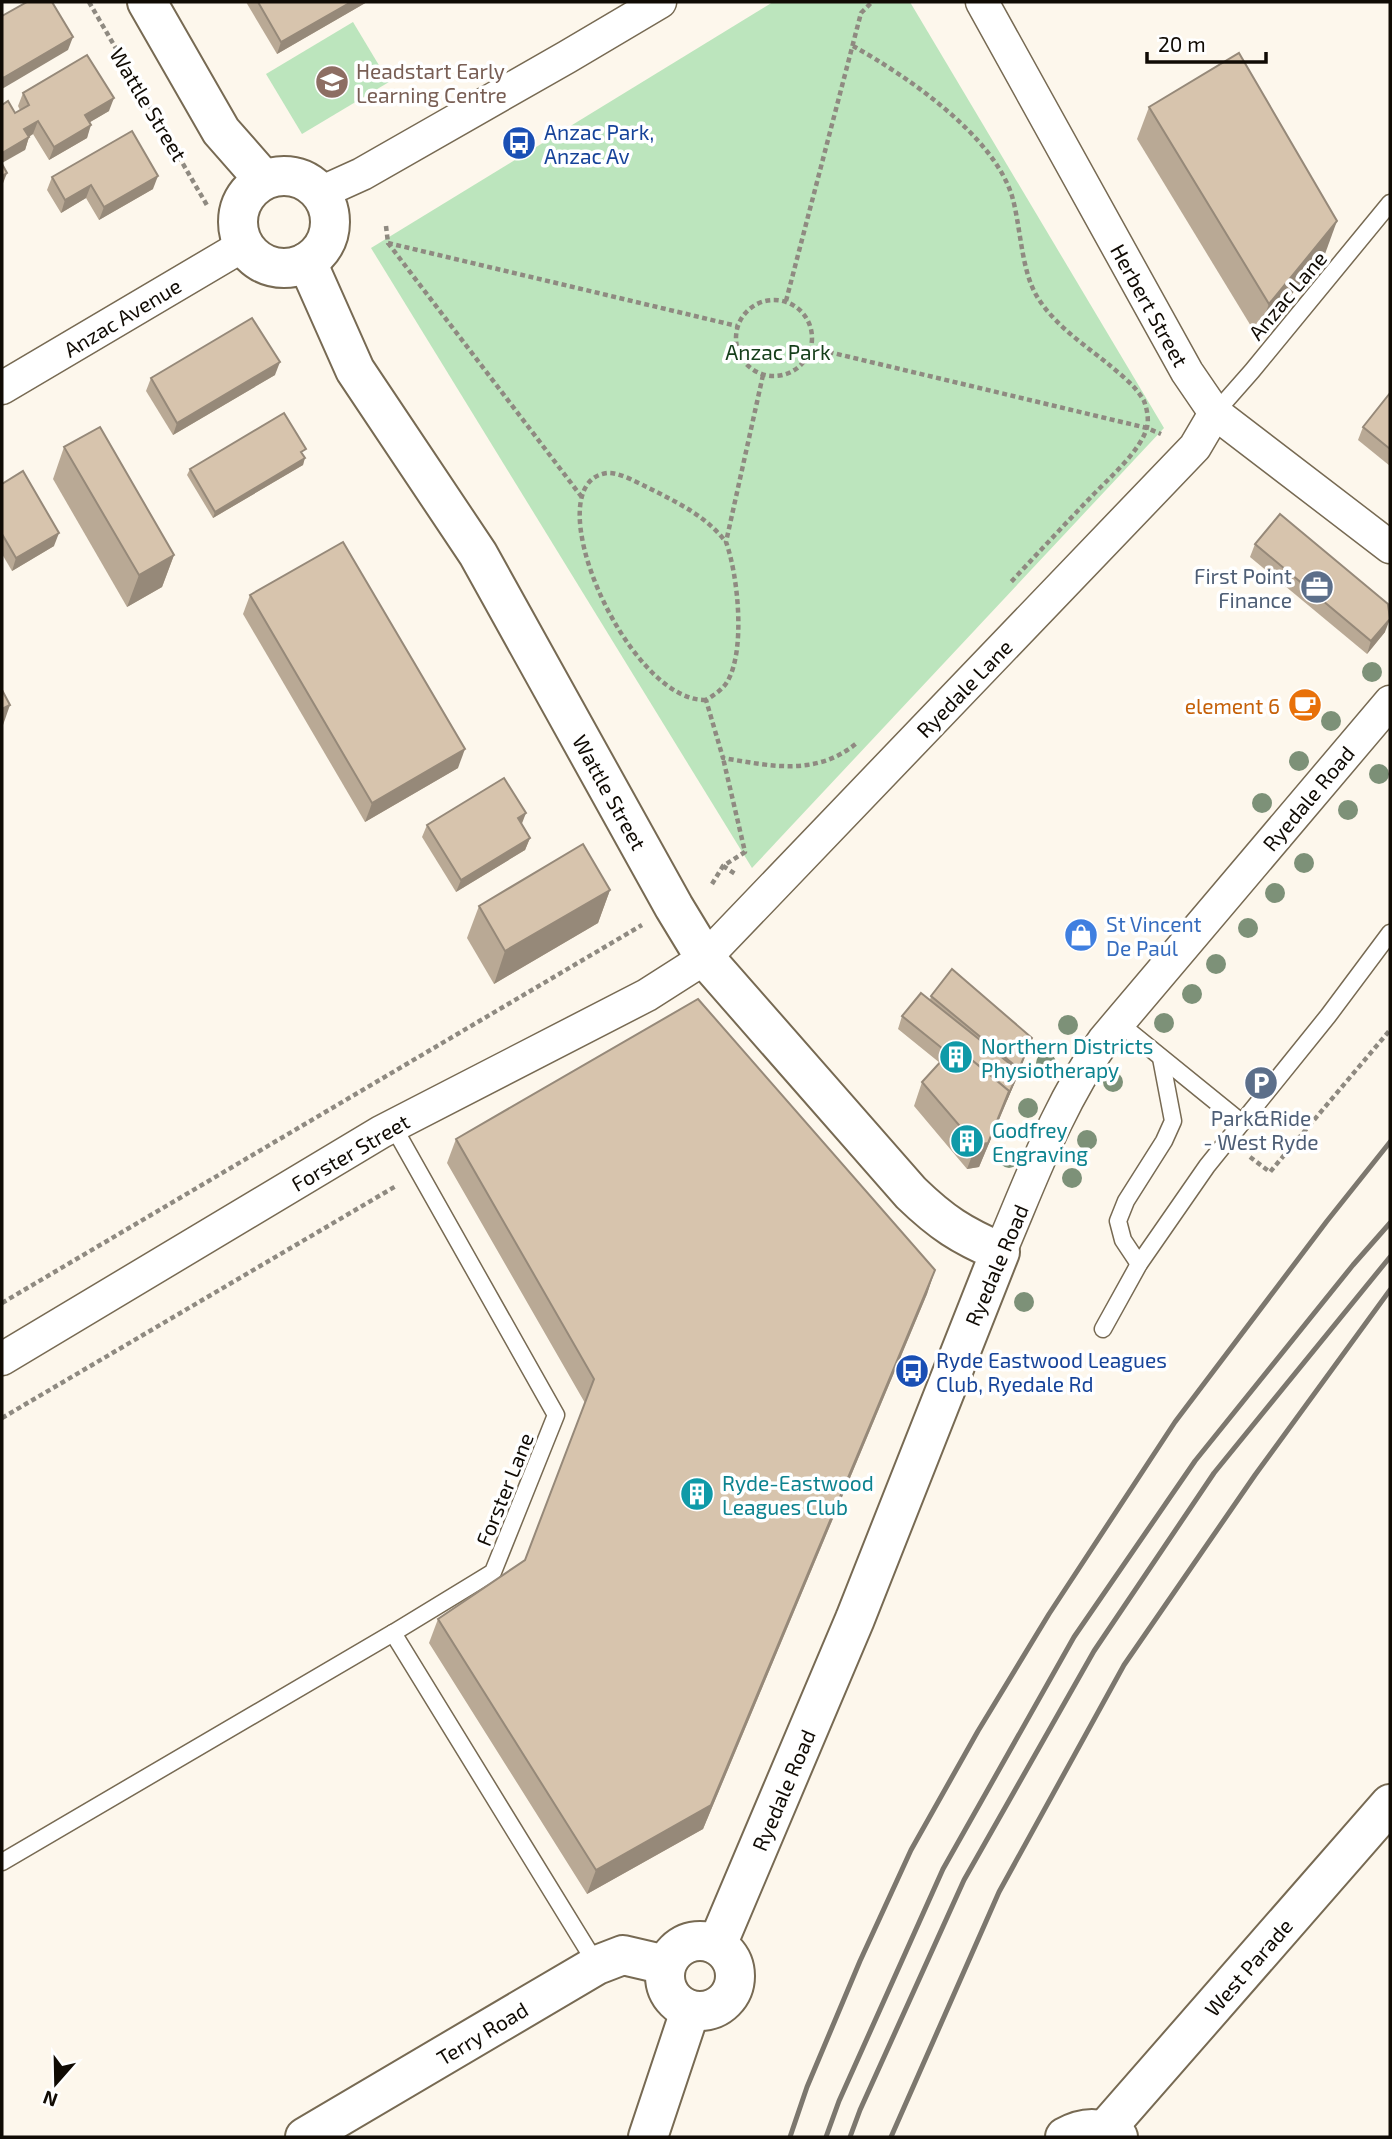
<svg xmlns="http://www.w3.org/2000/svg" width="1392" height="2139" viewBox="0 0 1392 2139" font-family="'Exo 2',sans-serif">
  <style>
    .green { fill: #bce5bd }
    .lines { fill: none; stroke-linecap: round; stroke-linejoin: round }
    .service-casing { stroke: #776a53; stroke-width: 19 }
    .minor-casing { stroke: #776a53; stroke-width: 35 }
    .tertiary-casing { stroke: #776a53; stroke-width: 42 }
    .path { stroke: #8f8a81; stroke-width: 4.5; stroke-dasharray: 5 3.5; stroke-linecap: butt }
    .service { stroke: #fff; stroke-width: 16 }
    .minor { stroke: #fff; stroke-width: 32 }
    .tertiary { stroke: #fff; stroke-width: 38 }
    .rail { stroke: #7c776e; stroke-width: 5 }
    .tree { fill: #7d9178 }
    .wall { fill: #b9a995 }
    .shaded-wall { fill: #968979 }
    .building { fill: #d7c4ad; stroke: #968979; stroke-width: 2 }
    .labels { text-anchor: middle; dominant-baseline: central; stroke-width: 7; stroke-linejoin: round; paint-order: stroke }
    .education-label { font-size: 21px; fill: #785e54; stroke: #fff; text-anchor: start }
    .street-label { font-size: 21px; fill: #100b04; stroke: #fff }
    .transit-label { font-size: 21px; fill: #164399; stroke: #fff; text-anchor: start }
    .park-label { font-size: 21px; fill: #153e1a; stroke: #fff }
    .service-label { font-size: 21px; fill: #4e5e75; stroke: #fff; text-anchor: end }
    .food-label { font-size: 21px; fill: #c56008; stroke: #fff; text-anchor: end }
    .shop-label { font-size: 21px; fill: #366cbe; stroke: #fff; text-anchor: start }
    .culture-label { font-size: 21px; fill: #0d838f; stroke: #fff; text-anchor: start }
  </style>
  <rect width="100%" height="100%" fill="#fdf7ec"/>
  <g class="green">
    <path d="M773 2H910L1164 428 752 868 371 248Z"/>
    <path d="M353 22 389 82 302 134 266 74Z"/>
  </g>
  <g class="lines">
    <g class="service-casing">
      <g id="service">
        <path d="M1215 413 1252 371 1390 203"/>
        <path d="M1119 1023 1241 1122"/>
        <path d="M393 1126 556 1415 493 1572 393 1633 597 1965"/>
        <path d="M1139 1264 1123 1240 1118 1221 1126 1201 1164 1141 1173 1121 1161 1058"/>
        <path d="M1103 1329 1139 1264 1207 1166 1328 1016 1390 933"/>
        <path d="M2 1862 393 1633"/>
      </g>
    </g>
    <g class="minor-casing">
      <g id="minor">
        <path d="M982 2 1187 372 1215 413 1390 547"/>
        <path d="M320 193 362 174 567 57 660 2"/>
        <path d="M2 388 244 245"/>
        <path d="M1000 1252C1031 1180 1058 1104 1104 1040L1390 702"/>
        <path d="M2 1359 381 1132 647 995 705 958 1195 447 1215 413"/>
      </g>
    </g>
    <g class="tertiary-casing">
      <g id="tertiary">
        <path d="M147 2 221 131 264 180"/>
        <circle cx="284" cy="222" r="46"/>
        <path d="M307 262 355 370 478 554 674 907 705 958 911 1193C942 1223 961 1235 1000 1252L855 1619 717 1945"/>
        <circle cx="700" cy="1976" r="35"/>
        <path d="M1105 2130 1390 1804"/>
        <path d="M305 2137 597 1965 623 1955 666 1965"/>
        <path d="M648 2137 690 2011"/>
        <path d="M1065 2137C1084 2126 1100 2126 1118 2137"/>
      </g>
    </g>
    <g class="path">
      <path d="M89 2 208 207"/>
      <path d="M853 46C907 76 993 135 1012 196 1021 227 1021 272 1038 298 1055 325 1083 344 1107 363 1120 374 1136 386 1144 401 1147 409 1149 419 1147 427 1141 451 1108 479 1091 497 1064 525 1038 553 1011 582"/>
      <path d="M386 226 388 243 737 326"/>
      <path d="M388 243 581 496"/>
      <circle cx="774" cy="338" r="38"/>
      <path d="M786 301 861 13 872 2"/>
      <path d="M812 348 1147 428 1161 434"/>
      <path d="M763 375 726 542C738 575 746 651 727 682 722 690 714 695 706 700L723 758C771 766 817 777 858 742"/>
      <path d="M706 700C627 702 532 483 607 473 619 472 636 482 647 487 676 502 705 515 725 541"/>
      <path d="M723 866 737 875"/>
      <path d="M712 884 723 866 745 852 723 758"/>
      <path d="M1250 1157 1270 1172 1390 1030"/>
      <path d="M2 1303 642 925"/>
      <path d="M2 1418 396 1186"/>
    </g>
    <use href="#service" class="service"/>
    <use href="#minor" class="minor"/>
    <use href="#tertiary" class="tertiary"/>
    <g class="rail">
      <path d="M790 2137 807 2087 860 1961 911 1850 978 1731 1049 1614 1175 1422 1327 1221 1390 1142"/>
      <path d="M826 2137 839 2101 943 1869 1074 1637 1195 1461 1353 1265 1390 1223"/>
      <path d="M850 2137 860 2110 964 1880 1094 1651 1214 1473 1390 1257"/>
      <path d="M891 2137 999 1892 1124 1665 1255 1475 1390 1290"/>
    </g>
  </g>
  <g class="tree">
    <circle cx="1372" cy="672" r="10"/>
    <circle cx="1331" cy="721" r="10"/>
    <circle cx="1299" cy="761" r="10"/>
    <circle cx="1379" cy="774" r="10"/>
    <circle cx="1262" cy="803" r="10"/>
    <circle cx="1348" cy="810" r="10"/>
    <circle cx="1304" cy="863" r="10"/>
    <circle cx="1275" cy="893" r="10"/>
    <circle cx="1248" cy="928" r="10"/>
    <circle cx="1216" cy="964" r="10"/>
    <circle cx="1192" cy="994" r="10"/>
    <circle cx="1164" cy="1023" r="10"/>
    <circle cx="1068" cy="1025" r="10"/>
    <circle cx="1046" cy="1063" r="10"/>
    <circle cx="1113" cy="1082" r="10"/>
    <circle cx="1028" cy="1108" r="10"/>
    <circle cx="1087" cy="1140" r="10"/>
    <circle cx="1009" cy="1158" r="10"/>
    <circle cx="1072" cy="1178" r="10"/>
    <circle cx="1024" cy="1302" r="10"/>
  </g>
  <g class="wall">
    <path d="M246 2H367L277 54Z"/>
    <path d="M23 93 109 111 90 122 87 138 49 160 33 134 29 137 25 150 15 113 20 110 18 106Z"/>
    <path d="M1149 107 1325 254 1257 336 1137 139Z"/>
    <path d="M52 177 153 189 99 220 86 198 61 213 47 190Z"/>
    <path d="M275 375 173 435 146 391 151 378Z"/>
    <path d="M1390 393V466L1358 440 1363 427Z"/>
    <path d="M64 447 174 555 162 587 127 607 53 479Z"/>
    <path d="M304 456 303 465 213 518 187 475 190 469Z"/>
    <path d="M2 484 54 546 12 571 2 554Z"/>
    <path d="M1255 544 1385 632 1367 654 1250 557Z"/>
    <path d="M250 595 458 768 365 822 243 614Z"/>
    <path d="M427 825H522L530 838 525 850 456 892 422 837Z"/>
    <path d="M610 890 598 923 494 984 467 938 479 906Z"/>
    <path d="M931 996 1032 1038 1014 1084 979 1167 967 1169 914 1106 922 1082 940 1063 898 1029 902 1016 930 1000Z"/>
    <path d="M456 1139 935 1270 927 1294 703 1829 587 1894 429 1643 438 1619 525 1560 585 1403 447 1163Z"/>
  </g>
  <g class="shaded-wall">
    <path d="M351 2H367L277 54 281 42Z"/>
    <path d="M73 37 68 50 2 89V82L3 78Z"/>
    <path d="M114 98 109 111 80 128 85 115Z"/>
    <path d="M38 121 33 134 20 142 24 129Z"/>
    <path d="M91 125 87 138 49 160 54 147Z"/>
    <path d="M29 137 25 150 2 163V153Z"/>
    <path d="M7 173 2 186V176Z"/>
    <path d="M158 176 153 189 99 220 104 207Z"/>
    <path d="M91 185 86 198 61 213 65 200Z"/>
    <path d="M1337 221 1325 254 1257 336 1269 304Z"/>
    <path d="M280 362 275 375 173 435 177 423Z"/>
    <path d="M305 458 303 465 213 518 215 512Z"/>
    <path d="M59 533 54 546 12 571 16 558Z"/>
    <path d="M174 555 162 587 127 607 139 575Z"/>
    <path d="M1390 619 1385 632 1367 654 1371 641Z"/>
    <path d="M10 705 2 728V709Z"/>
    <path d="M465 749 458 768 365 822 372 803Z"/>
    <path d="M526 813 521 826 518 818Z"/>
    <path d="M530 838 525 850 456 892 461 880Z"/>
    <path d="M610 890 598 923 494 984 505 951Z"/>
    <path d="M1032 1038 1014 1084 979 1167 967 1169 976 1145 1009 1091 1018 1072Z"/>
    <path d="M935 1270 927 1294 703 1829 587 1894 596 1870Z"/>
  </g>
  <g class="building">
    <path d="M27 2H52L73 37 3 78 2 76V16Z"/>
    <path d="M258 2H351L281 42Z"/>
    <path d="M1239 53 1337 221 1269 304 1149 107Z"/>
    <path d="M87 55 114 98 85 115 91 125 54 147 38 121 24 129 29 137 2 153V105L8 101 15 113 29 105 23 93Z"/>
    <path d="M132 131 158 176 104 207 91 185 65 200 52 177Z"/>
    <path d="M2 164 7 173 2 176Z"/>
    <path d="M252 318 280 362 177 423 151 378Z"/>
    <path d="M1390 393V449L1363 427Z"/>
    <path d="M284 413 306 449 301 452 305 458 215 512 190 469Z"/>
    <path d="M100 427 174 555 139 575 64 447Z"/>
    <path d="M23 471 59 533 16 558 2 534V484Z"/>
    <path d="M1280 514 1388 604 1390 619 1371 641 1255 544Z"/>
    <path d="M343 542 465 749 372 803 250 595Z"/>
    <path d="M2 690 10 705 2 709Z"/>
    <path d="M504 778 526 813 518 818 530 838 461 880 427 825Z"/>
    <path d="M583 844 610 890 505 951 479 906Z"/>
    <path d="M952 969 1032 1038 1019 1069 931 996Z"/>
    <path d="M921 993 1019 1071 1006 1100 1009 1091 955 1046 948 1053 902 1016Z"/>
    <path d="M698 999 935 1270 711 1805 596 1870 438 1619 525 1560 594 1379 456 1139Z"/>
    <path d="M955 1046 1009 1091 988 1143 976 1145 922 1082Z"/>
  </g>
  <defs>
    <g id="school-disc" transform="scale(1.75)"><circle r="9.5" fill="#8d6e63" stroke="#fff"/><path d="M0-5L7-2L0 1L-7-2ZM-4 1L0 2.5L4 1V4Q0 6-4 4Z" fill="#fff"/></g>
    <g id="bus-disc" transform="scale(1.75)"><circle r="9.5" fill="#1a4fb4" stroke="#fff"/><path d="M-5-6H5V4H4V6H2V4H-2V6H-4V4H-5ZM-3.5-4V0h7V-4ZM-3.5 1.2v1.5H-2V1.2ZM2 1.2v1.5H3.5V1.2Z" fill="#fff"/></g>
    <g id="office-disc" transform="scale(1.75)"><circle r="9.5" fill="#5c6f8a" stroke="#fff"/><path d="M-6-3h4V-5.5h4V-3h4V5H-6ZM-1-4.5V-3h2v-1.5ZM-6 0V1H6V0Z" fill="#fff"/></g>
    <g id="cafe-disc" transform="scale(1.75)"><circle r="9.5" fill="#e8710a" stroke="#fff"/><path d="M-5.5-4.5H6V0H3Q3 3.5 0 3.5H-2.5Q-5.5 3.5-5.5 0ZM3-3.2v2h1.7v-2ZM-6 4.5H4V6H-6Z" fill="#fff"/></g>
    <g id="shop-disc" transform="scale(1.75)"><circle r="9.5" fill="#3f7fe0" stroke="#fff"/><path d="M-5-2.5h2.3a2.7 3.5 0 0 1 5.4 0H5L5.5 6h-11ZM-1.5-2.5h3a1.5 2.3 0 0 0-3 0Z" fill="#fff"/></g>
    <g id="building-disc" transform="scale(1.75)"><circle r="9.5" fill="#0f9aa8" stroke="#fff"/><path d="M-4-6H4V6H1V3H-1V6H-4ZM-2.5-4.3h1.7v1.8h-1.7ZM.8-4.3h1.7v1.8H.8ZM-2.5-1h1.7V.8h-1.7ZM.8-1h1.7V.8H.8Z" fill="#fff"/></g>
    <g id="parking-disc" transform="scale(1.75)"><circle r="9.5" fill="#5c6f8a" stroke="#fff"/><path d="M-3.5-5.5H1a3.5 3.5 0 0 1 0 7H-1V5.5H-3.5ZM-1-3.4V-.6H.8a1.4 1.4 0 0 0 0-2.8Z" fill="#fff"/></g>
  </defs>
  <g fill-rule="evenodd">
    <use href="#school-disc" x="332" y="82"/>
    <use href="#bus-disc" x="519" y="143"/>
    <use href="#office-disc" x="1317" y="587"/>
    <use href="#cafe-disc" x="1305" y="705"/>
    <use href="#shop-disc" x="1081" y="935"/>
    <use href="#building-disc" x="956" y="1057"/>
    <use href="#parking-disc" x="1261" y="1083"/>
    <use href="#building-disc" x="967" y="1141"/>
    <use href="#bus-disc" x="912" y="1371"/>
    <use href="#building-disc" x="697" y="1494"/>
  </g>
  <g class="labels">
    <g class="education-label">
      <text x="356" y="70">Headstart Early<tspan x="356" dy="24">Learning Centre</tspan></text>
    </g>
    <g class="street-label">
      <text transform="translate(149 104) rotate(59)">Wattle Street</text>
      <text transform="translate(1287 295) rotate(-50)">Anzac Lane</text>
      <text transform="translate(1150 305) rotate(61)">Herbert Street</text>
      <text transform="translate(122 317) rotate(-31)">Anzac Avenue</text>
      <text transform="translate(964 688) rotate(-46)">Ryedale Lane</text>
      <text transform="translate(610 792) rotate(61)">Wattle Street</text>
      <text transform="translate(1308 798) rotate(-50)">Ryedale Road</text>
      <text transform="translate(350 1152) rotate(-30)">Forster Street</text>
      <text transform="translate(996 1265) rotate(-67)">Ryedale Road</text>
      <text transform="translate(504 1489) rotate(-68)">Forster Lane</text>
      <text transform="translate(783 1790) rotate(-67)">Ryedale Road</text>
      <text transform="translate(1248 1967) rotate(-49)">West Parade</text>
      <text transform="translate(482 2033) rotate(-31)">Terry Road</text>
    </g>
    <g class="transit-label">
      <text x="544" y="131">Anzac Park,<tspan x="544" dy="24">Anzac Av</tspan></text>
      <text x="936" y="1359">Ryde Eastwood Leagues<tspan x="936" dy="24">Club, Ryedale Rd</tspan></text>
    </g>
    <g class="park-label">
      <text x="778" y="351">Anzac Park</text>
    </g>
    <g class="service-label">
      <text x="1292" y="575">First Point<tspan x="1292" dy="24">Finance</tspan></text>
      <text x="1261" y="1117" text-anchor="middle">Park&amp;Ride<tspan x="1261" dy="24">- West Ryde</tspan></text>
    </g>
    <g class="food-label">
      <text x="1280" y="705">element 6</text>
    </g>
    <g class="shop-label">
      <text x="1106" y="923">St Vincent<tspan x="1106" dy="24">De Paul</tspan></text>
    </g>
    <g class="culture-label">
      <text x="981" y="1045">Northern Districts<tspan x="981" dy="24">Physiotherapy</tspan></text>
      <text x="992" y="1129">Godfrey<tspan x="992" dy="24">Engraving</tspan></text>
      <text x="722" y="1482">Ryde-Eastwood<tspan x="722" dy="24">Leagues Club</tspan></text>
    </g>
  </g>
  <rect width="1392" height="2139" fill="none" stroke="#100b04" stroke-width="7"/>
  <g transform="translate(56 2083) rotate(200)" stroke="#ffffff" stroke-width="5" paint-order="stroke">
  <path d="M0-5L12 26L0 18L-12 26Z" fill="#100b04"/>
  <text y="-10" font-size="19" font-weight="bold" text-anchor="middle" fill="#100b04">N</text>
  </g>
  <path d="M1147 52v10h119v-10" fill="none" stroke="#100b04" stroke-width="3.5"/>
  <text x="1158" y="52" font-size="21" fill="#100b04" stroke="#ffffff" stroke-width="5" paint-order="stroke">20 m</text>
</svg>
